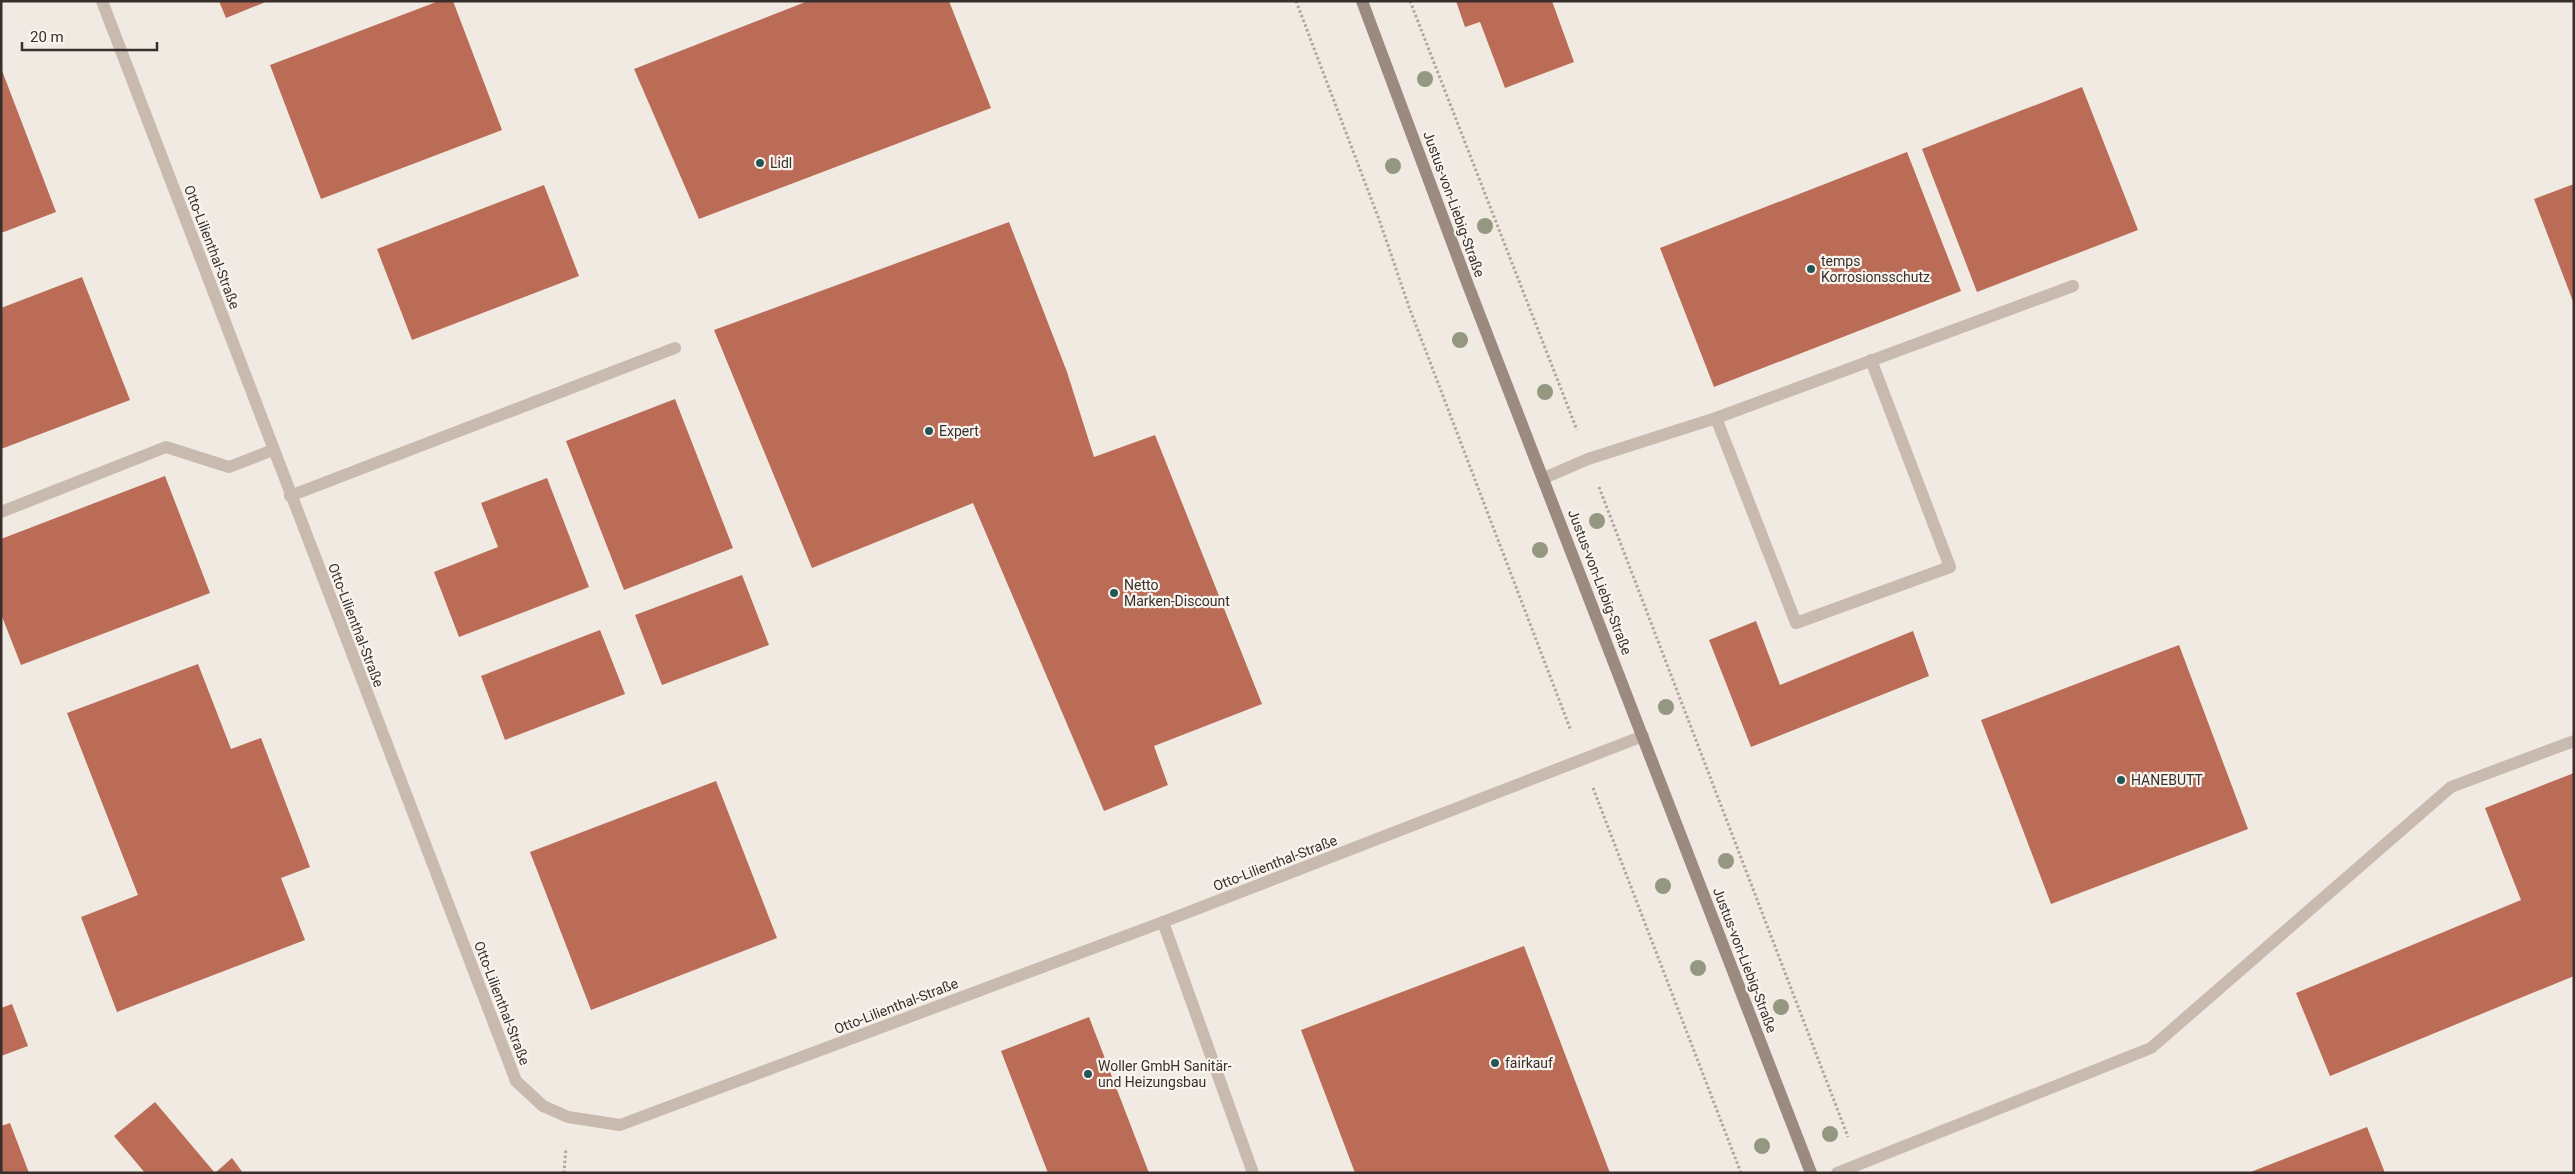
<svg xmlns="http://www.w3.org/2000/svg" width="2575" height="1174" viewBox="0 0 2575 1174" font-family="Roboto,sans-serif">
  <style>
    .building { fill: #ba6c57 }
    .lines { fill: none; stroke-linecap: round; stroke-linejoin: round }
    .path { stroke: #b5a499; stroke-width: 3; stroke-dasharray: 2.5 2.5; stroke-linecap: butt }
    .lane { stroke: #c9baaf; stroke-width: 12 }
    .street { stroke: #c9baaf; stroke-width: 12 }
    .secondary { stroke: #9c8980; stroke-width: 12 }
    .tree { fill: #959881 }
    .poi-dot { fill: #255556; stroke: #f9f4ee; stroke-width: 2 }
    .labels { text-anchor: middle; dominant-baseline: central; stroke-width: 4.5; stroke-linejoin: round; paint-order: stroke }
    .poi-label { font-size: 14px; fill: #382f2c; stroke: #f9f4ee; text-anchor: start }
    .street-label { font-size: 14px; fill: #382f2c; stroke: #f9f4ee }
  </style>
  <rect width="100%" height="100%" fill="#f1eae2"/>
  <g class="building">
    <path d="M219 1H268L226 18Z"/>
    <path d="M439 1H453L502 130 321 199 270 65Z"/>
    <path d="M808 1H949L991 108 699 219 634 69Z"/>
    <path d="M1456 1H1552L1574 62 1505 88 1480 22 1465 27Z"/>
    <path d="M1 68 56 212 1 233Z"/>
    <path d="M2082 87 2138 230 1977 292 1922 149Z"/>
    <path d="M1907 152 1961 291 1714 387 1660 248Z"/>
    <path d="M2574 184V304L2534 199Z"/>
    <path d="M544 185 579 276 412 340 377 249Z"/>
    <path d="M1009 222 1067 372 1094 457 1155 435 1262 704 1154 746 1168 785 1104 811 973 503 812 568 714 330Z"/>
    <path d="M82 277 130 400 1 449V308Z"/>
    <path d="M675 399 733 548 624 590 566 441Z"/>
    <path d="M165 476 210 593 21 665 1 614V539Z"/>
    <path d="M547 478 589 587 459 637 434 572 498 547 481 503Z"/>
    <path d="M742 575 769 645 662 685 635 615Z"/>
    <path d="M1756 621 1780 685 1913 631 1929 676 1751 747 1709 640Z"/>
    <path d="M600 630 625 694 505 740 481 676Z"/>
    <path d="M2179 645 2248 829 2051 904 1981 720Z"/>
    <path d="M198 664 231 749 261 738 310 867 281 878 305 940 117 1012 81 917 138 895 67 713Z"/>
    <path d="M2574 773V976L2330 1076 2296 993 2521 900 2485 808Z"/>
    <path d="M716 781 777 938 591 1010 530 852Z"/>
    <path d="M1524 946 1610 1173H1355L1301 1030Z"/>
    <path d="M12 1004 28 1046 1 1056V1008Z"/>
    <path d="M1089 1017 1149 1173H1048L1001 1051Z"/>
    <path d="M155 1102 215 1173H145L114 1136Z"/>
    <path d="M10 1123 29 1173H1V1126Z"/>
    <path d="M2367 1127 2385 1173H2248Z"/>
    <path d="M232 1158 243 1173H215Z"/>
  </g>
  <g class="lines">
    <g class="path">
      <path d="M1296 1 1380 222 1409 307 1571 731"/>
      <path d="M1410 1 1577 430"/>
      <path d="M1599 487 1848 1137"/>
      <path d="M1593 788 1741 1173"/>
      <path d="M564 1173 566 1148"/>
    </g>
    <g class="lane">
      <path d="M1716 418 1796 623 1950 567 1871 360"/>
      <path d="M1544 478 1588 459 1716 418 2073 286"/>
      <path d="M290 496 675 348"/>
      <path d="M1 512 166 447 229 467 273 450"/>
      <path d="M1163 922 1253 1173"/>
      <path d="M1837 1173 2151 1048 2451 787 2574 741"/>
    </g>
    <path class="street" d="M102 1 516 1081 543 1106 568 1117 620 1125 1163 922 1643 736"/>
    <path class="secondary" d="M1362 1 1468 285 1811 1173"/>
  </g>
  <g class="tree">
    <circle cx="1425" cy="79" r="8"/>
    <circle cx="1393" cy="166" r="8"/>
    <circle cx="1485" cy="226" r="8"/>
    <circle cx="1460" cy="340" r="8"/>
    <circle cx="1545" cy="392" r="8"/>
    <circle cx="1597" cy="521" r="8"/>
    <circle cx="1540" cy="550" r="8"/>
    <circle cx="1666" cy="707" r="8"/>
    <circle cx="1726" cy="861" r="8"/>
    <circle cx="1663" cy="886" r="8"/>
    <circle cx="1698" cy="968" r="8"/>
    <circle cx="1781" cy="1007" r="8"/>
    <circle cx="1830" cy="1134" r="8"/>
    <circle cx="1762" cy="1146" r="8"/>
  </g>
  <g class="poi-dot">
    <circle cx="760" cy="163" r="5"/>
    <circle cx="1811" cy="269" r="5"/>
    <circle cx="929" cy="431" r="5"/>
    <circle cx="1114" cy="593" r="5"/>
    <circle cx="2121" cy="780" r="5"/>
    <circle cx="1495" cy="1063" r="5"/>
    <circle cx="1088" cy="1074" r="5"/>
  </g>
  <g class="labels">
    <g class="poi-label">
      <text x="770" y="163">Lidl</text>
      <text x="1821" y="261">temps<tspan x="1821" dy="16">Korrosionsschutz</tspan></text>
      <text x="939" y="431">Expert</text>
      <text x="1124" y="585">Netto<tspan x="1124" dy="16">Marken-Discount</tspan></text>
      <text x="2131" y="780">HANEBUTT</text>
      <text x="1505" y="1063">fairkauf</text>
      <text x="1098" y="1066">Woller GmbH Sanitär-<tspan x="1098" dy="16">und Heizungsbau</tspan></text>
    </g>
    <g class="street-label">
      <text transform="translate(1454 204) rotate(70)">Justus-von-Liebig-Straße</text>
      <text transform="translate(212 247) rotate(69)">Otto-Lilienthal-Straße</text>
      <text transform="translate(1600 582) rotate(69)">Justus-von-Liebig-Straße</text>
      <text transform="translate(356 625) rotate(69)">Otto-Lilienthal-Straße</text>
      <text transform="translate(1275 863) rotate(-21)">Otto-Lilienthal-Straße</text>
      <text transform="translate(1745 960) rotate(69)">Justus-von-Liebig-Straße</text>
      <text transform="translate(502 1003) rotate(69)">Otto-Lilienthal-Straße</text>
      <text transform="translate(896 1006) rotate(-21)">Otto-Lilienthal-Straße</text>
    </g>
  </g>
  <rect width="2575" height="1174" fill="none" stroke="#382f2c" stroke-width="5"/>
  <path d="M22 42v8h135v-8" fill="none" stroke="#382f2c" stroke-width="2.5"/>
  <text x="30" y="42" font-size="15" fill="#382f2c" stroke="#f9f4ee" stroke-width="4" paint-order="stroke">20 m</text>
</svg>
